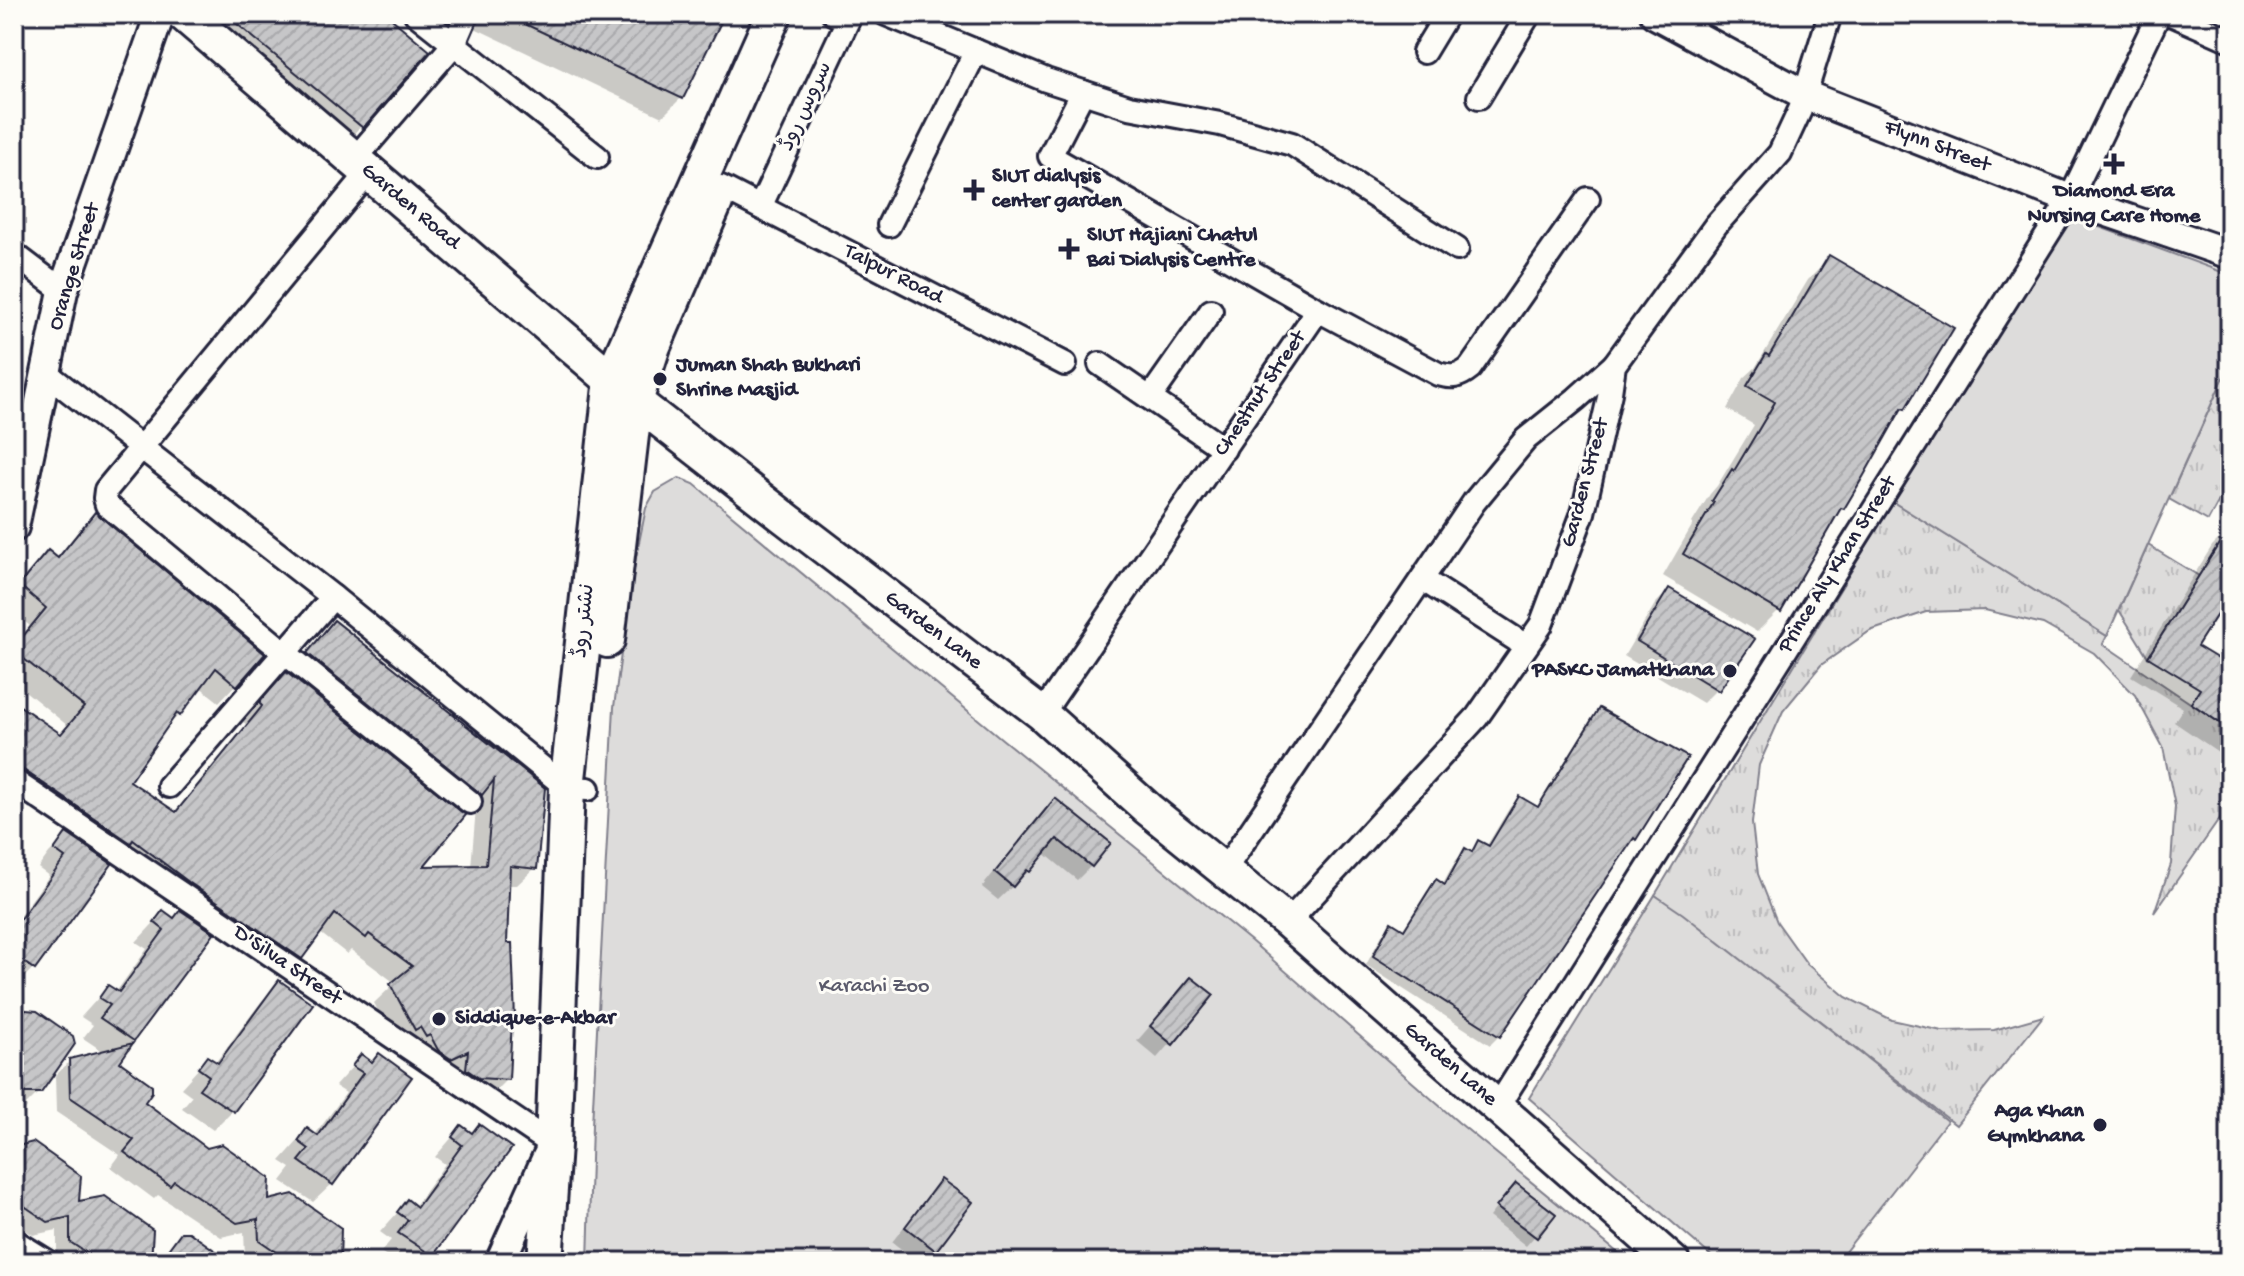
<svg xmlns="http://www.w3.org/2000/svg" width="2244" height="1276" viewBox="0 0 2244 1276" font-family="'Gochi Hand','Playpen Sans Arabic',sans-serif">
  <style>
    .grass { fill: url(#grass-tufts); stroke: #807f8b; stroke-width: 2 }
    .park { fill: #dddcdb; stroke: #807f8b; stroke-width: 2 }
    .shadow { fill: #0003; fill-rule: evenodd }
    .building { fill: url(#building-hatch); stroke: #22223b; stroke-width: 2 }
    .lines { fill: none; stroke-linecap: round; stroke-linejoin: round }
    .minor-casing { stroke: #22223b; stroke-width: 28 }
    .tertiary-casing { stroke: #22223b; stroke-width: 34 }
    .secondary-casing { stroke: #22223b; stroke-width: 38 }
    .primary-casing { stroke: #22223b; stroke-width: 40 }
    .minor { stroke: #fdfcf7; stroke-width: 22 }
    .tertiary { stroke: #fdfcf7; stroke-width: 28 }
    .secondary { stroke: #fdfcf7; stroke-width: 32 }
    .primary { stroke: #fdfcf7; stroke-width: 34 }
    .poi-dot { fill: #22223b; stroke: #fdfcf7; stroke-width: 3 }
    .labels { text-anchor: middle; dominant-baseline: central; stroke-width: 6; stroke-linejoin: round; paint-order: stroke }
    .street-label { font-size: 22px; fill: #22223b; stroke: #fdfcf7 }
    .poi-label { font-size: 22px; font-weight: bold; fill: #22223b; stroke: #fdfcf7; text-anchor: start }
    .park-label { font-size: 22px; fill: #5a5a6b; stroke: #fdfcf7 }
  </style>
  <defs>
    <pattern id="grass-tufts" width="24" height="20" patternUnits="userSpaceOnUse" patternTransform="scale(2)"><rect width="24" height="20" fill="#dddcdb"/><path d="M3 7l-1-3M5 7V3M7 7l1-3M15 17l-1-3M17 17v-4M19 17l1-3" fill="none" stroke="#bdbcbd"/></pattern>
    <pattern id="building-hatch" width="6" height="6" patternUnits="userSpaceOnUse" patternTransform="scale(2)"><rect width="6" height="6" fill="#c6c6c8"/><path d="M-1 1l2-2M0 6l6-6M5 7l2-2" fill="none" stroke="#aaaaad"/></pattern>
  </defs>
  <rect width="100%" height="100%" fill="#fdfcf7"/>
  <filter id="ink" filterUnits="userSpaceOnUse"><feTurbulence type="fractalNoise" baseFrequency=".0125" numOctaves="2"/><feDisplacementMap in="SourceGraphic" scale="16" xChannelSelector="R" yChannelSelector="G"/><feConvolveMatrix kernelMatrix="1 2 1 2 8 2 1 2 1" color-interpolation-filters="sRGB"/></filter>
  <g filter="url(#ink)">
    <g class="grass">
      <path d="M2230 363V480L2208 521 2169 499Z"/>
      <path d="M1893 502 2107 636 2103 644 2230 730V804L2154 913 2171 864 2175 806 2163 747 2135 695 2094 653 2043 624 1985 610 1926 612 1870 631 1821 665 1783 711 1759 765 1752 823 1758 874 1777 922 1807 964 1846 997 1892 1020 1942 1031 1994 1030 2043 1016 1956 1125 1655 895Z"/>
      <path d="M2148 545 2199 576 2148 657 2119 610Z"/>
    </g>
    <g class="park">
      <path d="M2075 221 2086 222 2230 275V363L2107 636 1893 502 2057 234 2064 227Z"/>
      <path d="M679 478 694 484 1002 739 1251 941 1458 1122 1629 1262H588L592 1125 614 707 629 592 646 508 655 492Z"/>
      <path d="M1655 895 1683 914 1947 1121 1837 1262H1718L1529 1098Z"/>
    </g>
    <g class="shadow">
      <path d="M183 14H382L427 51 343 146Z"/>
      <path d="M463 14H722L681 98 662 117 460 21Z"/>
      <path d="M1830 258 1903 408 1894 417 1842 508 1834 516 1779 610 1757 632 1663 576 1693 524 1692 523 1710 494 1717 486 1754 425 1727 409 1744 378 1755 368 1808 280Z"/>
      <path d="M95 515 236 684 219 702 200 687 179 715 162 731 127 781 174 813 243 729 246 724 243 722 269 692 423 784 426 781 291 671 317 640 334 622 543 789 535 868 517 885H507L505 945 510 1021 507 1079 489 1097 397 1046 374 1003 395 983 351 950 347 954 319 932 301 958 283 975 14 793V705L59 736 68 726 14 682V646L30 626 14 613V590L48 552 56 559ZM477 796 471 867 420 868 460 813Z"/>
      <path d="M2230 528V592L2194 647 2230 669V760L2174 722 2183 708 2131 676 2212 546Z"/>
      <path d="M1669 590 1717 689 1703 703 1624 656 1655 604Z"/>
      <path d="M1600 710 1635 838 1626 847 1499 1036 1490 1045 1366 965 1383 933 1391 924 1402 931 1427 891 1436 882 1442 886 1456 860 1465 851H1470L1479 842 1486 847 1510 807 1519 798 1536 808 1591 719Z"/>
      <path d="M1055 800 1091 866 1077 880 1044 853 1029 871 998 900 982 887 1041 814Z"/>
      <path d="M66 836 109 864 33 968 16 986 40 1091 26 1105 27 1108 14 1126V919L16 921 49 876 38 868 49 853Z"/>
      <path d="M163 913 173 920 133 1040 117 1062 142 1102 338 1262 356 1257 363 1262H254L245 1256 244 1232 221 1237 158 1195 154 1199 111 1167 120 1155 56 1112 55 1076 70 1061 104 1052 83 1038 93 1025 81 1017 108 987 116 992 147 949 136 942Z"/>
      <path d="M1191 979 1211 996 1157 1058 1137 1041Z"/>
      <path d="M280 983 310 1005 232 1111 213 1130 182 1108 192 1096 181 1088 208 1058 215 1063 261 1002Z"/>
      <path d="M362 1056 371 1063 332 1184 313 1202 281 1181 291 1168 280 1161 307 1131 314 1136 346 1093 335 1086Z"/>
      <path d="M461 1127 471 1134 509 1148 424 1262H395L381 1252 391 1240 380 1232 407 1202 414 1207 445 1164 435 1157Z"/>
      <path d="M14 1158 77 1204 149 1262H66L57 1256V1230L33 1235 14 1222Z"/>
      <path d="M942 1182 934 1249 921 1262H918L892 1242 928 1196Z"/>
      <path d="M1507 1194 1553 1215 1526 1246 1489 1217Z"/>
    </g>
    <g class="building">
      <path d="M225 14H386L430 51 363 128Z"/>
      <path d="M504 14H725L683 99Z"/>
      <path d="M1829 255 1954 328 1905 409 1902 408 1863 477 1844 509 1841 508 1781 612 1683 554 1714 502 1712 501 1732 469 1734 471 1775 402 1747 386 1766 354 1769 356Z"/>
      <path d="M95 512 265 654 237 686 216 668 180 716 177 713 130 781 176 812 260 709 262 706 259 703 286 672 466 815 424 866 486 865 494 780 482 795 307 653 334 620 545 788 537 869 510 866 507 943H512L515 1019H512L509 1080 479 1078 466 1069 468 1051 451 1059 438 1050 430 1035 426 1037 420 1027 415 1030 390 984 412 966 369 934 366 938 335 914 302 959 190 883 133 840 131 843 22 769 14 767V702L61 734 84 707 14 651V647L46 608 19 585 48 550 58 558Z"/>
      <path d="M2230 526V594L2197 646 2230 666V730L2191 703 2200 689 2148 657Z"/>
      <path d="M1669 588 1755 639 1719 691 1637 641Z"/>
      <path d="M1599 708 1688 757 1636 840 1634 838 1500 1037 1373 956 1391 922 1404 930 1436 879 1445 885 1465 848 1472 852 1478 840 1489 846 1519 796 1538 807Z"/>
      <path d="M1055 798 1111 843 1092 867 1057 839 1030 872 1027 870 1013 887 995 872Z"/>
      <path d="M66 833 112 864 35 970 14 955V927L65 858 54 850Z"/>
      <path d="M163 910 174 918 180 910 214 933 134 1041 100 1018 110 1005 99 998 108 985 119 992 164 930 154 922Z"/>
      <path d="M1191 977 1214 995 1173 1045 1150 1026Z"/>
      <path d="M279 980 313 1004 234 1112 199 1089 209 1076 198 1068 207 1056 218 1063Z"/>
      <path d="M14 1009 37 1011 73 1036 75 1044 41 1093H14Z"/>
      <path d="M133 1043 120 1062 152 1085V1092L145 1102 207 1148 222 1144 270 1178 269 1200 293 1194 341 1228 340 1262H291L259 1240 258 1219 237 1223 174 1181 170 1186 124 1152 134 1140 70 1097 69 1059Z"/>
      <path d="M379 1053 412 1077 333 1185 299 1161 309 1149 298 1141 307 1128 318 1136 363 1073 352 1066 361 1054 372 1062Z"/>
      <path d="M479 1124 512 1148 433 1256 398 1233 408 1220 397 1212 407 1199 417 1207 462 1145 452 1137 461 1125 472 1133Z"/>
      <path d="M33 1142 81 1176 79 1201 105 1196 153 1230 151 1262H100L70 1242V1217L48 1222 14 1199V1147Z"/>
      <path d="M941 1179 973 1202 936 1251 905 1227Z"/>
      <path d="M1516 1183 1556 1214 1537 1238 1496 1207Z"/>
      <path d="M181 1232H189L231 1262H159Z"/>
    </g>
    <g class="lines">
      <g class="minor-casing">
        <g id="minor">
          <path d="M416 14 597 157"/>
          <path d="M886 14 1046 80 1129 107 1220 124 1292 144 1457 249"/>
          <path d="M2171 14 2230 40"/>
          <path d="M1424 52 1447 14"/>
          <path d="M1479 97 1529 14"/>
          <path d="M354 160 454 44 467 14"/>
          <path d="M369 172 106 490 105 498 107 505 285 653 470 802"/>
          <path d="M721 187 1065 364"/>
          <path d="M760 207 848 20 834 14"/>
          <path d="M889 225 976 51"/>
          <path d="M14 254 63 291"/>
          <path d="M1318 310 1438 374C1452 378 1459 377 1470 368L1588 199"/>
          <path d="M1100 364 1224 449"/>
          <path d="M46 373 333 597 567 788 588 789"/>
          <path d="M1150 398 1211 311"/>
          <path d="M1422 579 1526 646"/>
          <path d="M1042 714 1318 310 1050 156 1083 92"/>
          <path d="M14 781 553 1145"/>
          <path d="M169 786 333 597"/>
          <path d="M1223 872 1474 502 1526 439 1576 399 1614 365"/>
          <path d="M1288 922 1477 717 1541 625 1583 513 1610 393 1614 365 1716 225 1780 153 1800 110 1830 14"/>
          <path d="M1498 1106 2070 199 2159 14"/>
          <path d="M14 1241 48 1262"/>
        </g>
      </g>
      <g class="tertiary-casing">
        <g id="tertiary">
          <path d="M1655 14 1805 95 2070 199 2230 254"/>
          <path d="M14 527 63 291 160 14"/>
          <path d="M500 1262 547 1157"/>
        </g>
      </g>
      <g class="secondary-casing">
        <path id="secondary" d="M635 401 784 517 1042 714 1148 809 1288 922 1673 1262"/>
      </g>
      <g class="primary-casing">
        <g id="primary">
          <path d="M184 14 626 392"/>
          <path d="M607 640 635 401 653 346 715 202"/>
          <path d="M545 1262 553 1145 567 788 612 378 774 14"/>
        </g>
      </g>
      <use href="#minor" class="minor"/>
      <use href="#tertiary" class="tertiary"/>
      <use href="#secondary" class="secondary"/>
      <use href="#primary" class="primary"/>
    </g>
  </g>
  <g class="poi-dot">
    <path d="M2110 152h8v8h8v8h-8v8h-8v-8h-8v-8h8z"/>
    <path d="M970 178h8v8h8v8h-8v8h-8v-8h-8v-8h8z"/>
    <path d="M1065 237h8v8h8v8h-8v8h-8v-8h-8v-8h8z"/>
    <circle cx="660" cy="379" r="8"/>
    <circle cx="1730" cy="671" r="8"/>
    <circle cx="439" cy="1019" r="8"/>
    <circle cx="2100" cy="1125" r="8"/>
  </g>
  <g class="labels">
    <g class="street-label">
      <text transform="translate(807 107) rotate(-65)">سروس روڈ</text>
      <text transform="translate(1937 147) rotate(21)">Flynn Street</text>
      <text transform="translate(410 207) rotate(40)">Garden Road</text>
      <text transform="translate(75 267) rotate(-73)">Orange Street</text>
      <text transform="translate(893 275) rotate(27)">Talpur Road</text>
      <text transform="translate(1261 394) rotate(-56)">Chestnut Street</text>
      <text transform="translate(1586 483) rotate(-75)">Garden Street</text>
      <text transform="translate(1838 565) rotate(-58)">Prince Aly Khan Street</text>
      <text transform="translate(585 621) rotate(-84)">نشتر روڈ</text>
      <text transform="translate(933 631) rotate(37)">Garden Lane</text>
      <text transform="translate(287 966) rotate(34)">D'Silva Street</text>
      <text transform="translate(1450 1065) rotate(41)">Garden Lane</text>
    </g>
    <g class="poi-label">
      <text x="992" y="177">SIUT dialysis<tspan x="992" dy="25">center garden</tspan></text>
      <text x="2114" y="192" text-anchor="middle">Diamond Era<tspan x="2114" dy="25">Nursing Care Home</tspan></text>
      <text x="1087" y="236">SIUT Hajiani Chatul<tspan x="1087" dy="25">Bai Dialysis Centre</tspan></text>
      <text x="676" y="366">Juman Shah Bukhari<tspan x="676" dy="25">Shrine Masjid</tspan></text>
      <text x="1714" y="671" text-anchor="end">PASKC Jamatkhana</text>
      <text x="455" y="1019">Siddique-e-Akbar</text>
      <text x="2084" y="1112" text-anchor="end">Aga Khan<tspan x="2084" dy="25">Gymkhana</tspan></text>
    </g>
    <g class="park-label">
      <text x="874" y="987">Karachi Zoo</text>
    </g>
  </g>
  <rect width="2244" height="1276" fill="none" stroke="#fdfcf7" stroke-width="48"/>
  <rect x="24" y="24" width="2196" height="1228" fill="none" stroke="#22223b" stroke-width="3" filter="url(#ink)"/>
</svg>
